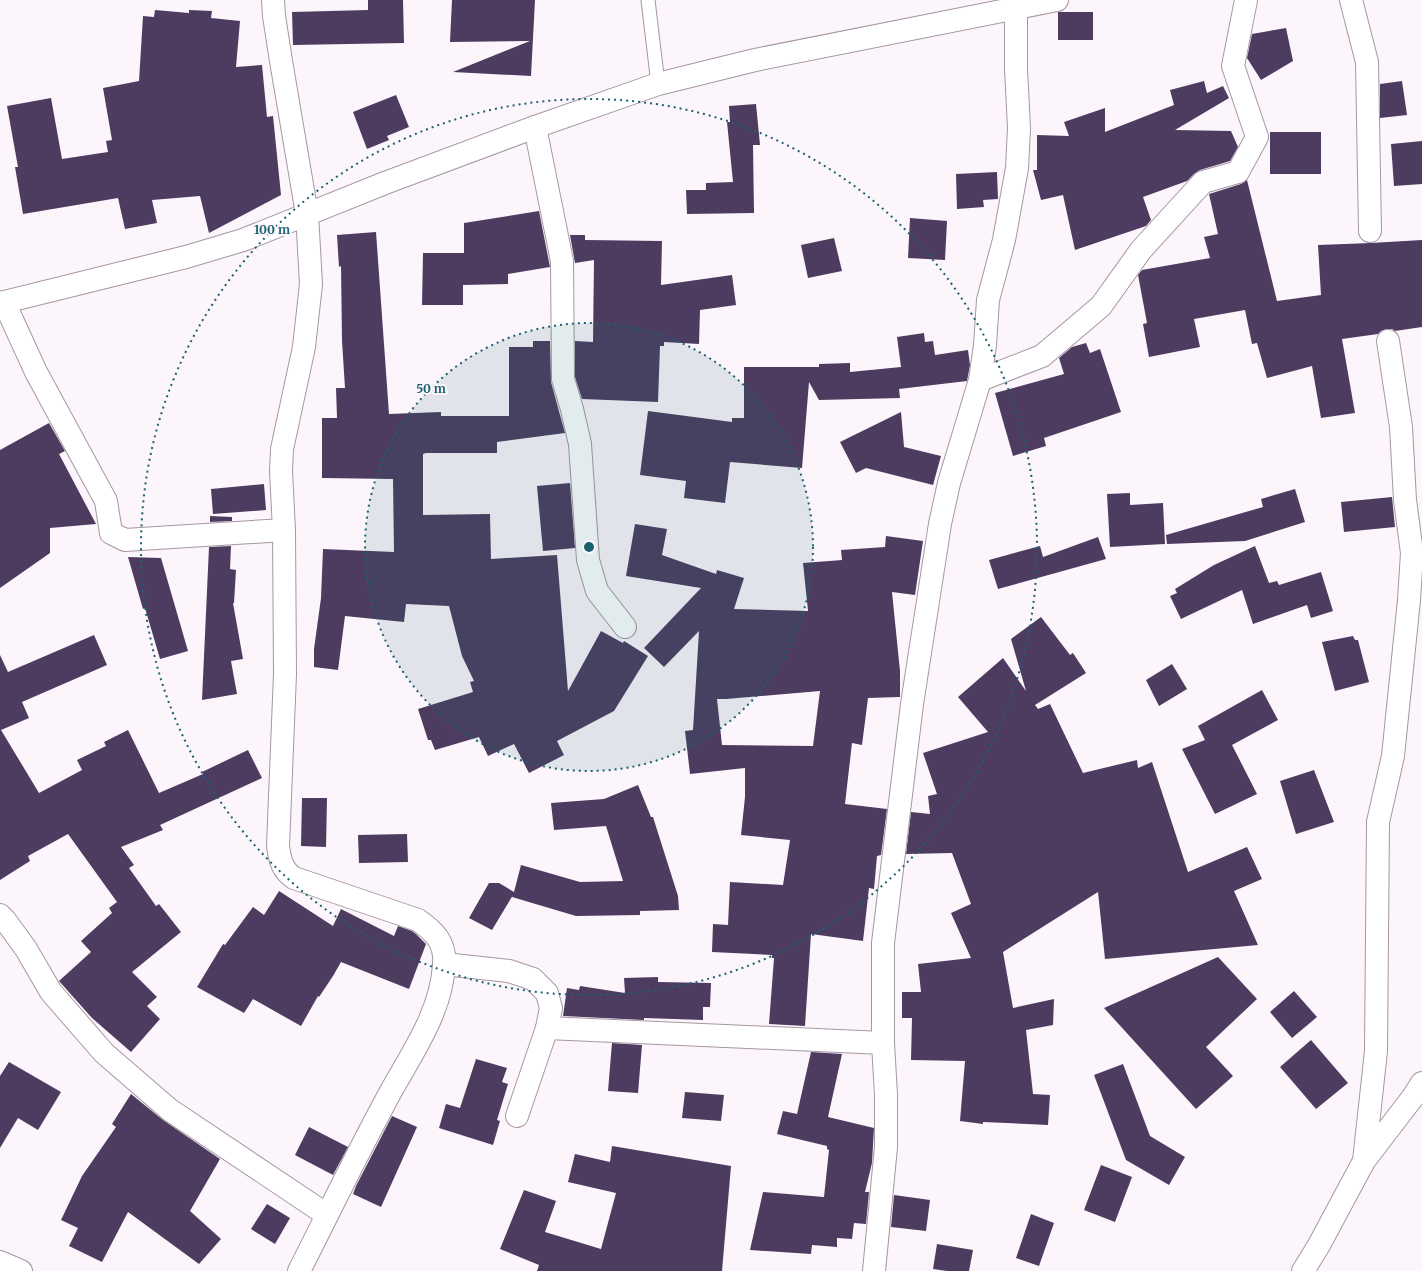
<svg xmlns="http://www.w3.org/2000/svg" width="1422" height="1271" viewBox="0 0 1422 1271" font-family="Merriweather,serif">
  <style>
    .building { fill: #4d3c60; fill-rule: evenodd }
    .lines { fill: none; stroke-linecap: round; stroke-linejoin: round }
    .service-casing { stroke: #a497a3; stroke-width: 15 }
    .minor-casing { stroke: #a497a3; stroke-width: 24 }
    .service { stroke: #fff; stroke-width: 13 }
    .minor { stroke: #fff; stroke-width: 22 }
    .ring { fill: none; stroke: #18636f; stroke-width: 2; stroke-dasharray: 2 4 }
    .centre { fill: #18636f; stroke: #fdf5fc; stroke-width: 2 }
    .ring-label { font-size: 12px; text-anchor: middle; font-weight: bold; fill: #18636f; stroke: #fdf5fc; stroke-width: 4; stroke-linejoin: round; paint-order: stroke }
  </style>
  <rect width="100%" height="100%" fill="#fdf5fc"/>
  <g class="building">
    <path d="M368 0H403L404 43 293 45 292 12 368 10Z"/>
    <path d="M452 0H535L531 76 453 72 530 41 450 42Z"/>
    <path d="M155 10 189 13V10L212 11 211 18 240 21 236 67 262 65 267 117 273 116 281 195 209 233 200 196 152 200 157 223 125 229 118 198 23 214 15 167H18L7 106 51 98 62 159 108 152 106 141 112 140 103 88 139 81 143 16 154 17Z"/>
    <rect x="1058" y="12" width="35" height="28"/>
    <path d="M1286 28 1293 61 1261 80 1247 58 1252 34Z"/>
    <path d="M1204 81 1207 93 1223 86 1229 98 1175 130 1231 131 1238 147 1230 161 1200 170 1194 174 1187 181 1143 197 1151 220 1146 226 1075 250 1063 195 1041 200 1033 170H1037V135L1069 136 1064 122 1105 108V132L1174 105 1170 90Z"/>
    <path d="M1402 81 1407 115 1380 118V84Z"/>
    <path d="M396 95 409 127 387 136 389 140 367 149 353 112Z"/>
    <path d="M756 104 760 145H753L754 213 687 214 686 190H706V183L733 182 727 122H730L729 106Z"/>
    <rect x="1270" y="132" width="51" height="42"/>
    <path d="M1422 141V184L1394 186 1391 144Z"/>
    <path d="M997 172 998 199 983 200 984 207 957 209 956 174Z"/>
    <path d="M1247 180 1277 301 1321 295 1318 245 1371 243 1422 240V327L1395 331 1392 329H1387L1381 331 1378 334 1342 339 1355 413 1321 418 1312 366 1267 378 1257 343 1252 344 1245 310 1194 319 1200 347 1149 357 1143 324 1147 323 1138 275 1142 270 1210 258 1204 237 1218 234 1209 194 1241 184Z"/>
    <path d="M539 211 550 267 508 274V284L463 285V305H422L423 253H464V223Z"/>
    <path d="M910 218 947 221 945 260 908 258Z"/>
    <path d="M376 232 389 414 441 412V416H509V347H533V341H550L551 382 565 433 497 442V453H426L423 454V515L490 514 491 559 557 555 568 691 601 631 623 643 624 641 648 656 614 711 557 741 564 755 529 773 514 744 488 756 479 737 435 750 431 740H428L418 709 473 692 470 682 474 681 462 656 449 606 406 604 404 622 345 616 338 670 314 667V649L321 598 323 549 394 552 393 479 322 478V418H337L336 388H345L342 341 341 266 339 267 337 235Z"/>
    <path d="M570 235H585V240L662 241 661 285 732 275 736 305 700 310 699 344 664 342V346H660L658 402 582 399 575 377V341L593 342 594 260 575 263Z"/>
    <path d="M834 238 842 271 808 278 801 245Z"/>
    <path d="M924 333 925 342 933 341 935 355 968 350 970 365 967 381 899 389 900 398 819 400 809 382 802 468 730 462 725 503 684 498 686 481 640 475 648 411 732 422V418H744V367H819V364L850 363V372L901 367 897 337Z"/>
    <path d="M1086 343 1090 353 1100 349 1121 412 1044 438 1046 446 1013 456 995 393 1064 374 1059 358 1072 347Z"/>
    <path d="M901 412 904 447 941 456 933 485 866 468 856 473 840 442Z"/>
    <path d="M49 423 65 451 59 454 96 524 50 528V553L0 588V450Z"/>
    <path d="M570 483 575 548 543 551 537 486Z"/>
    <path d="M264 484 266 510 213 514 211 489Z"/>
    <path d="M1295 489 1305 522 1245 541 1167 544 1166 535 1263 507 1261 499Z"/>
    <path d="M1130 493V505L1163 503 1165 544 1110 547 1107 494Z"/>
    <path d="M1392 497 1395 527 1344 532 1341 502Z"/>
    <path d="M210 516 232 517V521L210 522Z"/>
    <path d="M635 524 667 529 662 555 716 574 717 570 744 578 734 609 808 611 803 563 842 560 841 550 885 547 886 536 923 541 915 595 892 592 900 671V697L868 698 862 745 852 743 845 804 887 809 881 855 877 856 874 889 869 888 863 941 811 934 805 1026 769 1024 774 958H772V955L712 952 713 924 728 925 730 882 783 885 790 840 741 835 745 797V768L690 774 685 731 693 730 699 631 664 667 644 648 701 588 626 576ZM820 691 813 746 722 745 717 699H726Z"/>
    <path d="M1098 537 1106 559 998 589 989 560 1040 546 1043 557Z"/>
    <path d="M231 546 230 569 236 570 234 603H233L243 659 231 661 237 694 202 700 209 547Z"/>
    <path d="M1255 546 1269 583 1277 581 1279 585 1321 572 1333 611 1311 618 1307 605 1253 624 1242 590 1181 619 1170 596 1177 593 1175 589 1214 565Z"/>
    <path d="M128 557 161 558 188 651 160 659 145 608 143 609Z"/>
    <path d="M1041 617 1070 655 1073 653 1086 673 1035 705 1038 709 1050 704 1083 773 1137 760 1138 768 1152 762 1188 872 1247 847 1262 879 1234 891 1258 945 1105 959 1098 892 1003 952 1013 1008 1054 999 1053 1025 1026 1030 1033 1094 1050 1095 1048 1125 983 1122V1124L960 1121 965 1061 911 1060 912 1018H902V992H921L918 964 971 958 951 913 971 904 952 853 906 854 911 812 930 814 928 796 937 794 923 753 988 732 958 697 1003 658 1026 691 1011 639Z"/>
    <path d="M94 635 107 665 22 702 29 718 1 730 39 793 82 770 77 760 106 746 104 742 128 730 159 793 203 774 202 772 248 750 262 778 160 825 163 830 121 847 134 865 129 868 156 906 159 904 181 932 132 972 157 997 147 1006 160 1019 131 1052 92 1018 59 981 91 952 81 941 112 913 109 908 117 902 68 834 28 856 30 861 0 880V655L8 672Z"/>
    <path d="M1353 636 1355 640H1358L1369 682 1335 691 1322 642Z"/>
    <path d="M1172 664 1187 689 1159 706 1146 680Z"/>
    <path d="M1262 690 1278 720 1232 745 1257 794 1215 814 1182 749 1205 740 1198 726Z"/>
    <path d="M1314 770 1334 822 1296 834 1280 781Z"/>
    <path d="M638 785 651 817H653L678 896 679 910 640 911V915L576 916 512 897 513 895 492 930 469 918 489 883H499L514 892 521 865 580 882 623 881 606 826 554 830 551 803 604 799Z"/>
    <path d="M302 798H327L326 847 301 846Z"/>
    <path d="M407 834 408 862 359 863 358 835Z"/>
    <path d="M279 891 333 926 341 909 394 936 398 926 412 931 416 934 426 944 409 989 341 962 333 976 319 997 318 996 301 1026 253 999 244 1013 197 987 223 944 225 945 253 907 264 915Z"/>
    <path d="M1218 957 1257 999 1206 1047 1233 1076 1196 1109 1104 1008Z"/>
    <path d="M658 977V982L711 983 710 1007H703V1020L644 1018V1020L563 1016 567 988 579 990 580 986 625 993 624 978Z"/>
    <path d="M1294 991 1317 1017 1292 1038 1270 1012Z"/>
    <path d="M1311 1040 1348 1083 1316 1109 1280 1067Z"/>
    <path d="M612 1043 642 1045 638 1093 608 1091Z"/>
    <path d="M811 1052 842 1054 828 1117 874 1128 872 1163 865 1192H869L866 1224 854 1223 852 1239 837 1238V1247L812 1245 811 1254 750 1250 763 1192 824 1197 829 1150 827 1149V1146L777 1134 783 1111 797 1114Z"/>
    <path d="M476 1059 507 1068 502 1082 508 1084 497 1120 500 1121 493 1145 439 1128 446 1104 460 1108Z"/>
    <path d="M9 1062 61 1092 38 1130 18 1118 0 1148V1076Z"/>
    <path d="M1123 1064 1150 1136 1185 1157 1169 1185 1126 1160 1094 1075Z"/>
    <path d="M685 1092 724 1095 721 1121 682 1118Z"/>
    <path d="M131 1094 163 1120 220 1159 190 1211 221 1239 199 1264 128 1212 102 1262 69 1246 78 1228 61 1220 82 1176 116 1127 112 1124Z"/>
    <path d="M392 1116 417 1127 381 1207 353 1194 356 1186Z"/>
    <path d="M309 1127 348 1147 333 1175 295 1155Z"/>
    <path d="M612 1146 731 1166 722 1271H537L539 1265 500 1249 524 1190 556 1201 545 1232 601 1249 616 1193 568 1182 575 1154 610 1162Z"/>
    <path d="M1101 1165 1132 1177 1115 1222 1084 1210Z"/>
    <path d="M894 1195 930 1200 926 1231 891 1227Z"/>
    <path d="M267 1204 290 1218 275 1244 251 1229Z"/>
    <path d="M1031 1214 1054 1223 1039 1266 1016 1258Z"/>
    <path d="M937 1244 973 1250 969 1271H947L933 1269Z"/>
  </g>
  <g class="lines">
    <g class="service-casing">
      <path id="service" d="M648 0 658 84"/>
    </g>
    <g class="minor-casing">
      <g id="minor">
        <path d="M273 0 274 16 281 61 307 214 311 284 304 347 282 449 281 471 284 530 285 674 278 846C280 860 282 870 294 878L418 920C435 932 446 943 444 965 441 1017 406 1061 383 1106 354 1160 327 1216 299 1271"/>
        <path d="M1351 0 1367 62 1370 231"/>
        <path d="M535 127 562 261 563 379 572 409 580 444 588 560 597 591 625 627"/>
        <path d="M4 302 36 372 106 501 111 533 125 540 284 530"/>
        <path d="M0 303 186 257 243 240 385 183 535 127 658 84 755 60 1057 0"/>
        <path d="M980 380 1042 356 1101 306 1141 250 1203 182 1238 172 1257 137 1233 66 1246 0"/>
        <path d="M0 915 5 920 26 949 51 992 104 1053 170 1110 327 1215"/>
        <path d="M444 964 509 971 533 979 547 993 551 1008 547 1028 517 1116"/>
        <path d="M547 1028 883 1043"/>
        <path d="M1364 1161 1376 1051 1378 822 1393 756 1409 600 1412 553 1405 500 1401 427 1388 341"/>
        <path d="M0 1262 21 1271"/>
        <path d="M874 1271 886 1147V1095L883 1043V943L912 704 940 524 949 483 980 380 985 345 988 300 1004 240 1017 168 1019 128 1016 69V0"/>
        <path d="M1303 1271 1319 1245 1364 1161 1413 1097 1422 1083"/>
      </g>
    </g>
    <use href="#service" class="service"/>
    <use href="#minor" class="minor"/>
  </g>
  <circle cx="589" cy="547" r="224" fill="#18636f" fill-opacity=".12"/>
  <g class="ring">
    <circle cx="589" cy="547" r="224"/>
    <circle cx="589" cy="547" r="448"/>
  </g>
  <circle cx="589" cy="547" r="6" class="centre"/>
  <g class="ring-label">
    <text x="272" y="234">100 m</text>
    <text x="431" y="393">50 m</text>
  </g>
</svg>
